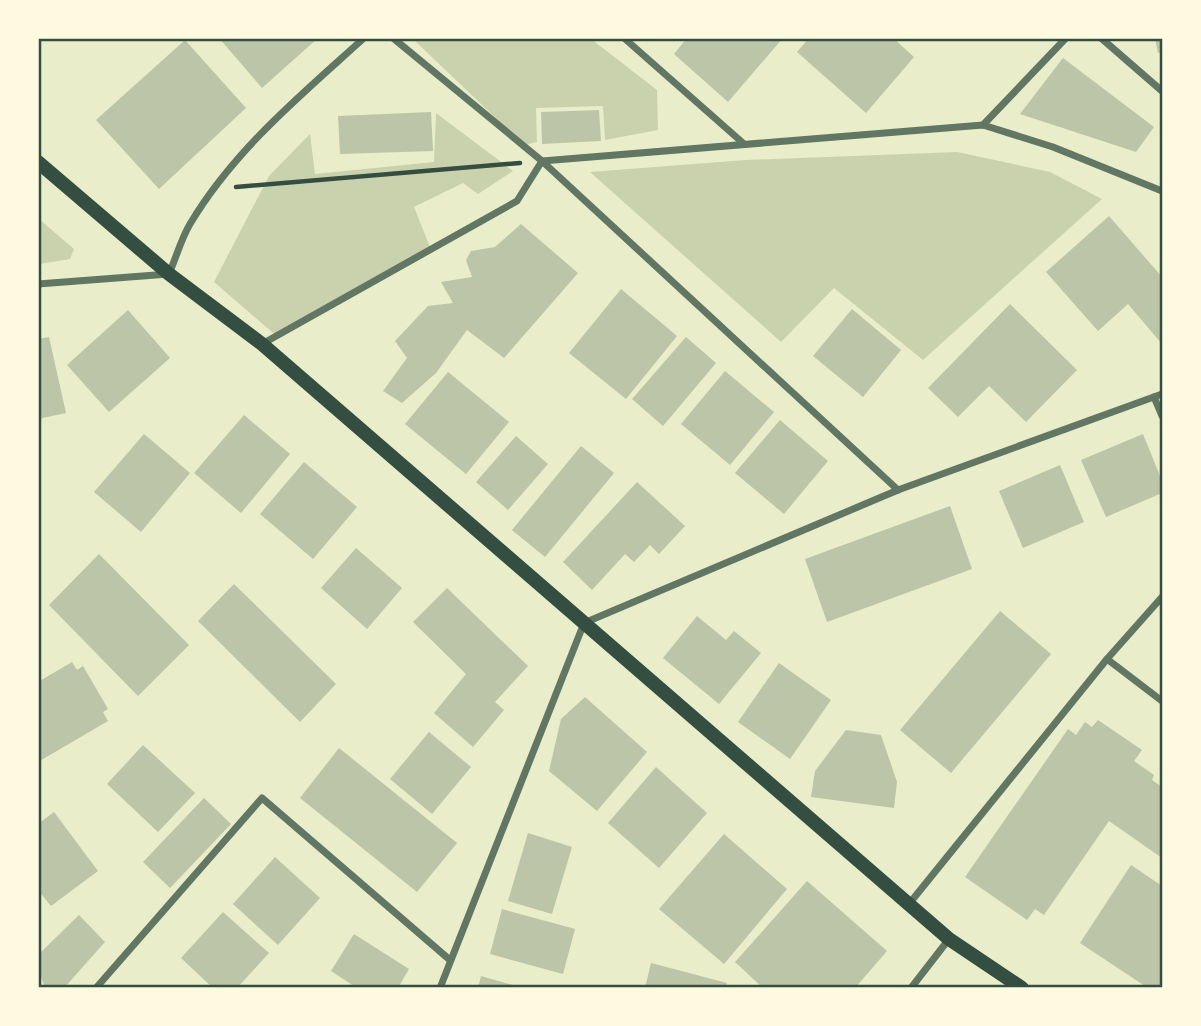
<svg xmlns="http://www.w3.org/2000/svg" width="1201" height="1026" viewBox="0 0 1201 1026" font-family="'Archivo Narrow',sans-serif">
  <style>
    .green { fill: #cad2ad }
    .building { fill: #bcc5a7 }
    .lines { fill: none; stroke-linecap: round; stroke-linejoin: round }
    .path { stroke: #344e41; stroke-width: 4.5 }
    .minor { stroke: #617663; stroke-width: 7 }
    .secondary { stroke: #344e41; stroke-width: 14 }
    .neatline { fill: none; stroke: #344e41; stroke-width: 2.5 }
  </style>
  <rect width="100%" height="100%" fill="#e9edc9"/>
  <g class="green">
    <path d="M413 39H591L657 90 658 130 605 140 603 106 536 108 537 142 524 145Z"/>
    <path d="M436 113 513 171 478 194 463 183 414 207 432 252 279 338 214 282 269 176 310 134 315 174 434 162Z"/>
    <path d="M957 152 1050 172 1102 199 923 360 834 288 781 342 590 172 746 160Z"/>
    <path d="M39 219 74 249 70 259 39 264Z"/>
  </g>
  <g class="building">
    <path d="M219 38H318L262 88Z"/>
    <path d="M687 38H783L728 102 674 54Z"/>
    <path d="M809 38H893L914 57 866 113 797 52Z"/>
    <path d="M1155 38H1162V52L1158 53Z"/>
    <path d="M185 40 246 108 159 189 96 120Z"/>
    <path d="M1063 58 1154 127 1136 152 1020 114Z"/>
    <path d="M599 110 601 141 542 144 541 112Z"/>
    <path d="M431 112 433 151 340 154 338 116Z"/>
    <path d="M1109 216 1162 277V344L1128 304 1098 331 1046 272Z"/>
    <path d="M521 224 578 273 504 358 467 330 436 373 402 403 383 391 407 358 395 341 428 306 453 303 441 282 472 277 466 260 471 251 495 247Z"/>
    <path d="M621 289 677 336 626 399 569 353Z"/>
    <path d="M1010 304 1077 370 1026 422 989 386 958 417 928 388Z"/>
    <path d="M852 309 901 350 863 397 813 356Z"/>
    <path d="M128 310 170 358 109 412 67 365Z"/>
    <path d="M49 337 66 413 38 419V339Z"/>
    <path d="M686 337 716 363 663 426 632 399Z"/>
    <path d="M725 371 774 412 730 465 681 424Z"/>
    <path d="M448 372 509 422 466 474 405 424Z"/>
    <path d="M244 415 290 454 241 513 194 473Z"/>
    <path d="M780 420 828 461 784 514 735 473Z"/>
    <path d="M144 434 190 473 141 532 94 492Z"/>
    <path d="M1143 434 1162 481V493L1106 517 1081 460Z"/>
    <path d="M516 436 548 464 508 510 476 482Z"/>
    <path d="M581 446 614 473 545 557 512 530Z"/>
    <path d="M304 462 357 507 313 559 260 514Z"/>
    <path d="M1060 465 1084 522 1023 548 999 491Z"/>
    <path d="M637 482 685 526 659 554 650 545 634 562 625 554 592 590 563 562Z"/>
    <path d="M950 506 972 569 827 622 805 559Z"/>
    <path d="M356 548 402 588 367 629 321 588Z"/>
    <path d="M99 554 189 645 138 696 49 605Z"/>
    <path d="M234 584 336 684 300 722 198 621Z"/>
    <path d="M447 588 528 666 495 702 504 710 473 747 434 713 466 674 413 622Z"/>
    <path d="M1000 611 1051 654 951 773 900 730Z"/>
    <path d="M697 616 726 640 734 631 761 653 719 704 663 658Z"/>
    <path d="M72 662 77 670 83 666 108 709 103 712 108 721 38 762V682Z"/>
    <path d="M779 663 831 700 790 759 738 722Z"/>
    <path d="M585 697 647 752 597 811 549 771 561 719Z"/>
    <path d="M1098 720 1142 750 1134 761 1154 775 1152 780 1162 787V858L1109 821 1044 915 1035 909 1027 920 965 877 1068 729 1076 735 1085 722 1092 727Z"/>
    <path d="M846 730 881 735 897 782 894 808 811 797 815 771Z"/>
    <path d="M429 732 471 767 432 814 390 779Z"/>
    <path d="M143 745 195 793 158 832 107 784Z"/>
    <path d="M339 748 457 843 417 892 300 798Z"/>
    <path d="M656 767 707 813 659 868 608 823Z"/>
    <path d="M204 798 231 824 170 888 143 862Z"/>
    <path d="M54 812 98 871 51 906 38 890V824Z"/>
    <path d="M528 833 572 847 552 914 508 901Z"/>
    <path d="M724 834 787 889 724 964 659 909Z"/>
    <path d="M275 857 320 898 278 945 233 904Z"/>
    <path d="M1131 865 1162 886V988H1148L1080 943Z"/>
    <path d="M807 881 887 951 855 988H763L735 962Z"/>
    <path d="M502 909 575 929 563 974 490 954Z"/>
    <path d="M223 912 269 953 237 988H213L181 958Z"/>
    <path d="M79 915 105 942 64 988H45L38 968V955Z"/>
    <path d="M354 934 409 969 398 988H357L331 971Z"/>
    <path d="M651 963 727 983 725 988H645Z"/>
    <path d="M481 976 520 987V988H478Z"/>
  </g>
  <g class="lines">
    <path class="path" d="M236 187 520 163"/>
    <g class="minor">
      <path d="M393 38 542 161 983 125 1053 147 1162 191"/>
      <path d="M624 38 743 143"/>
      <path d="M1101 38 1162 91"/>
      <path d="M983 125 1066 38"/>
      <path d="M38 284 169 274C176 258 181 239 190 224 234 150 301 95 364 38"/>
      <path d="M262 344 517 201 542 161 898 490"/>
      <path d="M1154 397 1162 416"/>
      <path d="M1107 659 1162 701"/>
      <path d="M909 904 1107 659 1162 597"/>
      <path d="M96 988 262 798 450 960"/>
      <path d="M440 988 584 623 898 490 1162 394"/>
      <path d="M911 988 949 939"/>
    </g>
    <path class="secondary" d="M38 162 169 274 262 344 949 939 1022 988"/>
  </g>
  <rect width="1201" height="1026" fill="none" stroke="#fefae0" stroke-width="80"/>
  <rect x="40" y="40" width="1121" height="946" class="neatline"/>
</svg>
